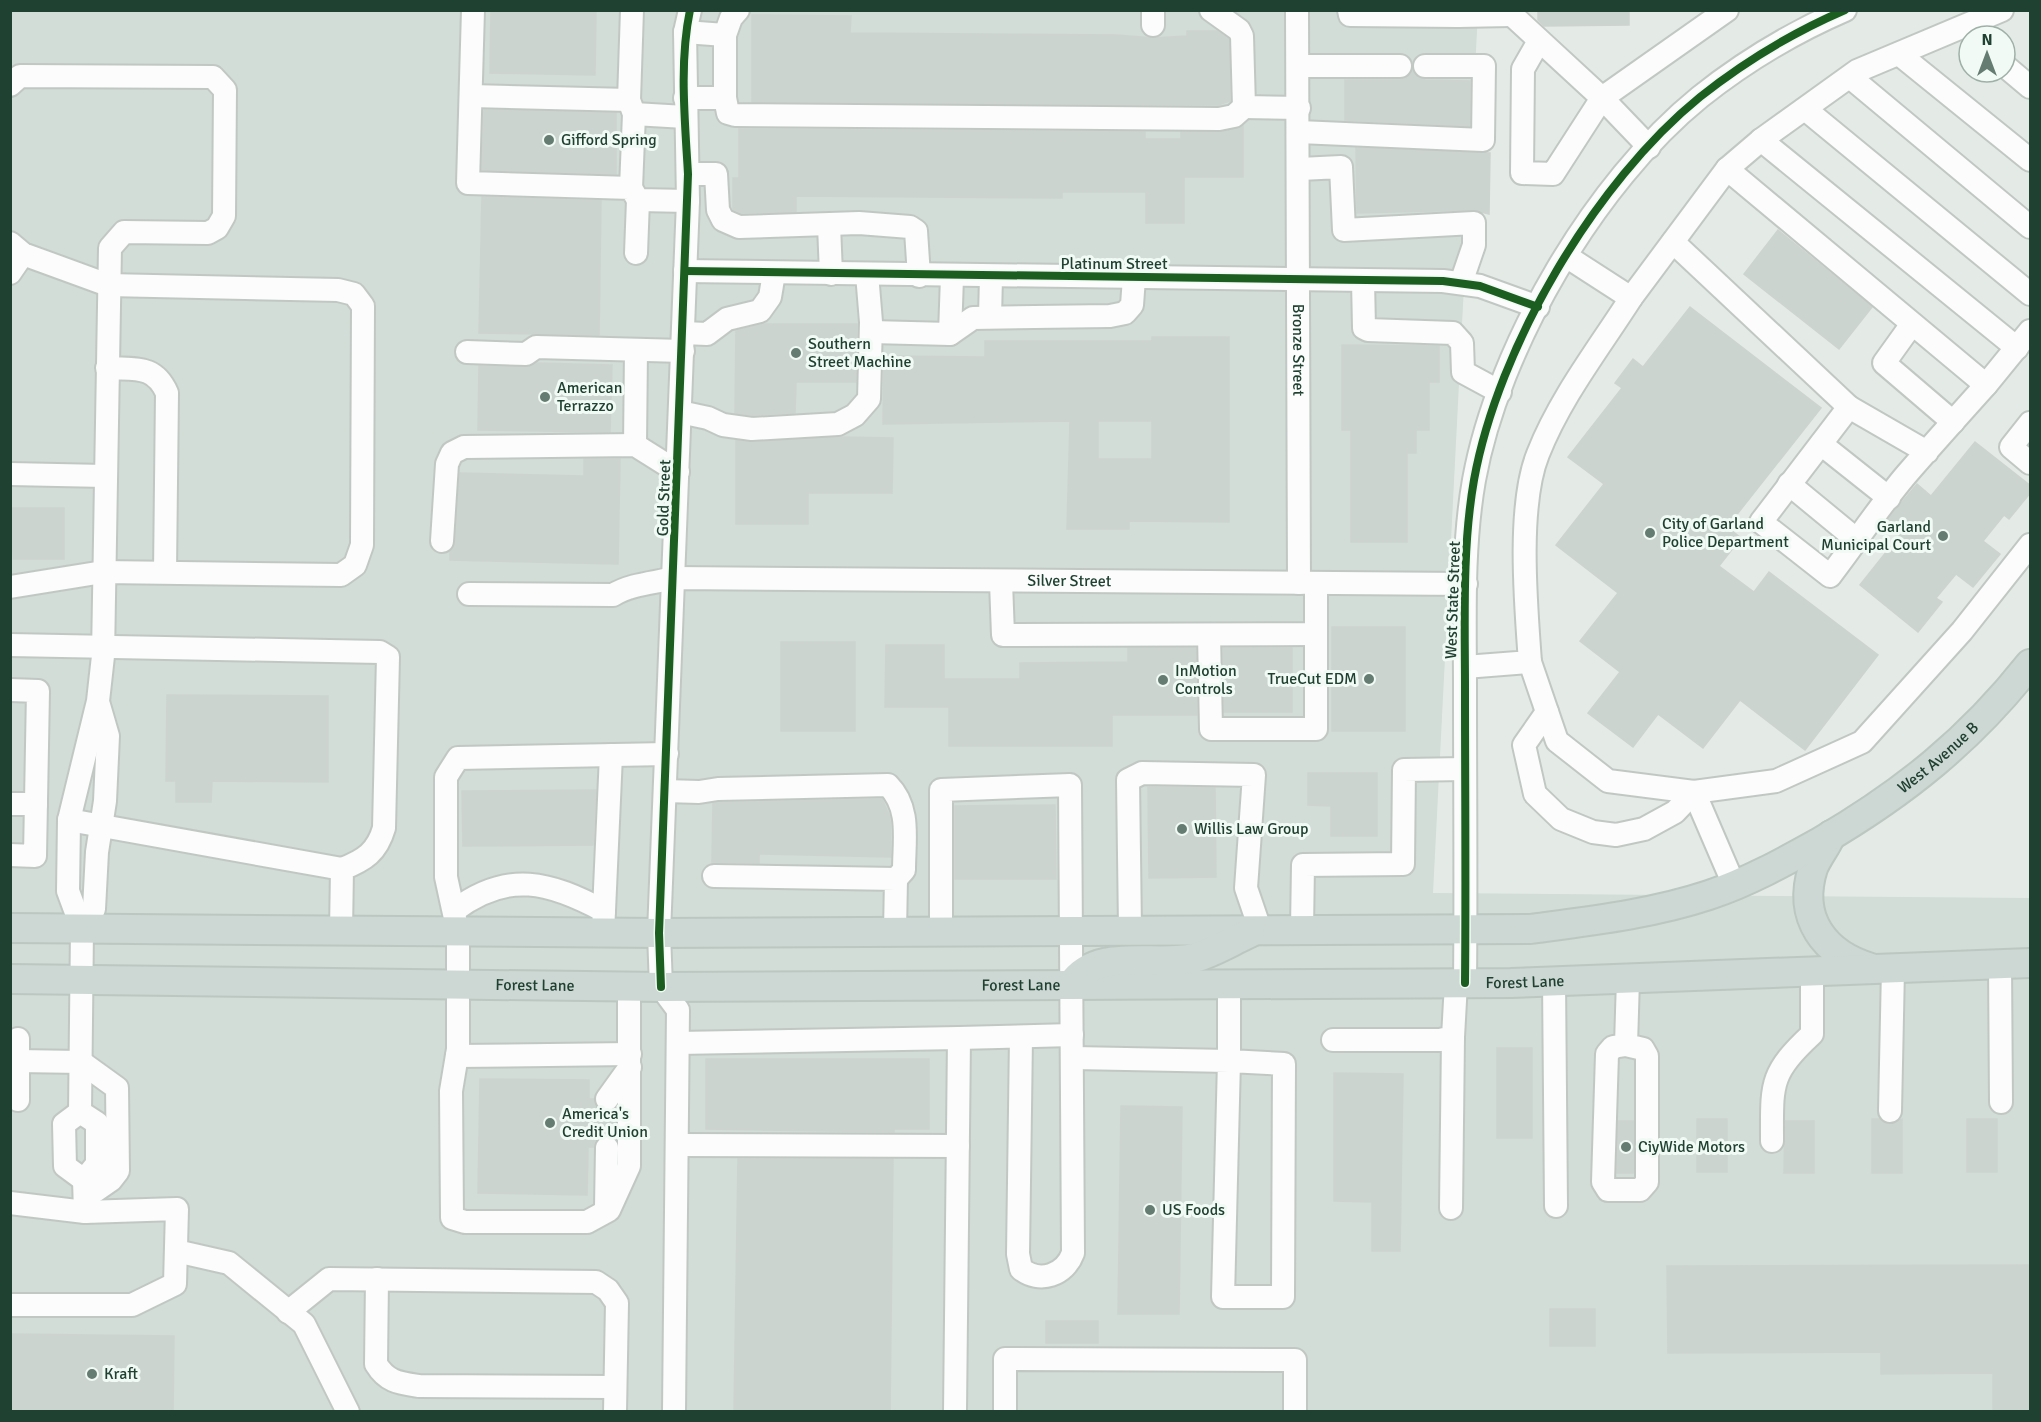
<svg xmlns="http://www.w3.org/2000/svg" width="2041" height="1422" viewBox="0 0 2041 1422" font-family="Signika,sans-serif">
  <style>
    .built { fill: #d1ddd6 }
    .building { fill: #ccd4d0; stroke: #cdd4d0; stroke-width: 1.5; fill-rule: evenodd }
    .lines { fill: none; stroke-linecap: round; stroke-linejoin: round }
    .minor-tunnel { stroke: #bdc9c3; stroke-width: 22; stroke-dasharray: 22 11; stroke-linecap: butt }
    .minor-casing { stroke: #c1c8c4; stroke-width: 26 }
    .major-casing { stroke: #bcc7c2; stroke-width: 32 }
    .minor { stroke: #fbfcfb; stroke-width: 22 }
    .major { stroke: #cdd7d3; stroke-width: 28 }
    .cycleway-casing { stroke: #f2faf5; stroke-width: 11 }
    .cycleway { stroke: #1b5e20; stroke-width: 8 }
    .poi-dot { fill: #647c71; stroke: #f2faf5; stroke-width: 2 }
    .labels { text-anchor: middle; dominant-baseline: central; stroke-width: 6; stroke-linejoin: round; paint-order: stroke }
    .poi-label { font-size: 16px; fill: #1f4132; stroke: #f2faf5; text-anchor: start }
    .street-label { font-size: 16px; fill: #1f4132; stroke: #f2faf5 }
  </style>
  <rect width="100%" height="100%" fill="#e4ebe7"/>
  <path class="built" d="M10 11H1478L1433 893 2030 898V1411H11Z"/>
  <g class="building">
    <path d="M491 10H596L595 75 490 73Z"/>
    <path d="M1538 10H1629V25L1544 26 1538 20Z"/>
    <path d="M752 15 851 16 850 33 1116 35 1154 38 1187 36V31H1217L1229 39 1230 101 1218 105 752 102Z"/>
    <path d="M1413 70 1418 77 1425 80 1470 81V126L1345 120V80H1400L1407 77Z"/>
    <path d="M484 110 616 113V174L482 170Z"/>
    <path d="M1243 126V177H1184V223H1146V192H1062V198L796 196V212L742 213 733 209V178H739V129L1145 132V139H1181V132H1221Z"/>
    <path d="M1356 148 1490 153 1489 214 1473 210 1357 213Z"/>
    <path d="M482 197 601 201 599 335 479 333Z"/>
    <path d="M1778 230 1872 307 1839 349 1744 274Z"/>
    <path d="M1690 307 1821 408 1727 527 1741 538 1719 566 1754 592 1769 572 1878 655 1805 750 1740 700 1703 748 1658 714 1633 747 1588 713 1620 672 1580 641 1618 593 1556 545 1604 484 1568 457 1622 388 1615 383 1633 359 1643 367Z"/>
    <path d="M764 324H857L856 382H796L795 413 753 415 735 413 736 331Z"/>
    <path d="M1152 337H1229V522L1129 521V529H1067L1070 421 883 424 884 356 985 357V341H1152ZM1098 421H1152V459H1098Z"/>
    <path d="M1342 345 1439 346V382H1429V430H1416V453H1407V542H1351V430H1342Z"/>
    <path d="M536 363 612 365 610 432 478 430 479 366 526 367Z"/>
    <path d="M840 437 893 438 892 493H808V524H736V440L753 442Z"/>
    <path d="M1975 442 2031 486V492L2009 519 2004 515 1983 541 2000 554 1973 587 1956 574 1936 598 1942 602 1918 632 1860 585 1903 531 1888 519 1917 484 1931 496Z"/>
    <path d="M584 459H620L618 564 450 560V551L455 542 460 473 584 476Z"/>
    <path d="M12 508H64V559H13Z"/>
    <rect x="1332" y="627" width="73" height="104"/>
    <rect x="781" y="642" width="74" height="89"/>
    <path d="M886 645H944V679H1020V663L1128 662V648H1196L1197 715H1112V746H949V707H885Z"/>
    <path d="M1223 648H1292V712H1224Z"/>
    <path d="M167 695 328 696V782L212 781 211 802H176V781H166Z"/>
    <path d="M1308 773H1377V836H1331V806L1308 805Z"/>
    <path d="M1148 787 1215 788 1216 877 1149 878Z"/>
    <path d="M596 790 593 845 463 846 462 791Z"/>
    <path d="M882 799 890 817 891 857 759 854V863L712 862 713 803Z"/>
    <path d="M1055 805 1056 879H955V806Z"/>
    <rect x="1497" y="1048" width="35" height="90"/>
    <path d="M706 1059H929V1129H894V1132L706 1129Z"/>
    <path d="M1334 1073 1403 1074 1400 1251H1372V1202L1334 1201Z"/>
    <path d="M480 1079 589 1080V1099H594L599 1110 606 1112 615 1109V1138L608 1135 601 1136 594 1147H588L587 1195 478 1193Z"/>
    <path d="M1121 1106 1182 1107 1179 1314H1118Z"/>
    <rect x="1697" y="1119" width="30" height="53"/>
    <path d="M1872 1119H1880L1890 1124 1902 1119V1173H1872Z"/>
    <rect x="1967" y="1119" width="30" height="53"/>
    <path d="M1618 1121H1634V1173H1617Z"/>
    <path d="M1785 1121H1814V1173H1784Z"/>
    <path d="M738 1159H893L890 1412H734Z"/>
    <path d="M2031 1265V1412H1993V1373L1881 1374V1352L1668 1353 1667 1266Z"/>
    <rect x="1550" y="1309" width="45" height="37"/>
    <rect x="1046" y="1321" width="52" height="22"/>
    <path d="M10 1334 174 1336 173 1412H10Z"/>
  </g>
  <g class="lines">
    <path class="minor-tunnel" d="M607 1099V1148"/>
    <g class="minor-casing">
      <g id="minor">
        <path d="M473 10 468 183 631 188 638 200 688 201"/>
        <path d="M1153 10V25"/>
        <path d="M1211 10 1239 30 1242 36 1244 107 1299 108"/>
        <path id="s1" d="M1297 10 1299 583"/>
        <path d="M1349 10 1350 15 1458 16"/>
        <path d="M1458 10V16L1512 15"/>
        <path d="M1512 10V15L1602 98 1553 174 1522 173 1523 69 1539 41"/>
        <path d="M725 35 731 18 738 10"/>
        <path d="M1899 54 2030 160"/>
        <path d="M1298 66H1400"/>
        <path d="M2005 66 2030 87"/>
        <path d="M1850 77 2030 227"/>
        <path d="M10 85 20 76 213 77 225 90 224 216 217 228 208 233 124 232 110 248 103 656 98 701 69 820 68 891 82 929 80 1112"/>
        <path d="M471 96 629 100 632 10"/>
        <path d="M685 98H725V35L685 32"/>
        <path d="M725 98 728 113 735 115 1219 119 1234 116 1244 107"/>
        <path d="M629 100 634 114 631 188"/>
        <path d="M1805 109 2030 294"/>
        <path d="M634 114 685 117"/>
        <path d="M1299 132 1483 140 1484 66H1425"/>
        <path d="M1761 140 2017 348"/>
        <path d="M1649 147 1602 98 1727 10"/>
        <path d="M1300 169 1341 167 1344 230 1474 223V245L1461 283"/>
        <path d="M1727 169 1986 385 2030 331"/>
        <path d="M688 174H716L718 210 723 220 739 227 859 223 910 227 916 231 919 276"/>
        <path d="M829 225 831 274"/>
        <path d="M1673 242 1849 407"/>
        <path d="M10 243 23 254 108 285 338 290 354 294 363 306 362 545 355 565 341 575 103 572 10 587"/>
        <path d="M636 253 638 200"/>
        <path d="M1566 256 1631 298 1727 169 1761 140 1857 71 2002 10"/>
        <path d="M685 271 1443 281 1480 286 1538 307"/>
        <path d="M10 273 23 254"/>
        <path d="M1363 280 1364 328 1368 330 1453 333 1462 343 1463 372 1500 392"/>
        <path d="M990 317 991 277"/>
        <path d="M1912 324 1884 363 1953 422"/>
        <path d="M871 332 950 334 952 277"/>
        <path d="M683 333 707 334 727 319 760 311 770 297 774 273"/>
        <path d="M950 334 973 318 1110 316 1125 313 1132 305 1134 278"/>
        <path d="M467 352 526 354 536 347 683 351"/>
        <path d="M107 368C135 370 154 364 167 393L165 572"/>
        <path d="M680 412 708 418 723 425 752 429 838 424 855 415 869 399 871 322 867 274"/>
        <path d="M2030 423 2011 447 2030 463"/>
        <path d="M1821 444 1889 498"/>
        <path d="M635 445 636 350"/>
        <path d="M1927 452 1849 407 1761 522 1830 576C1856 542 1879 507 1906 475 1932 445 1959 415 1986 385"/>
        <path d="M10 474 105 476"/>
        <path d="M1789 484 1857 540"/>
        <path d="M442 541 447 464 452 453 464 447 635 445 678 472"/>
        <path d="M1001 582 1003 635 1316 634V583"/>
        <path id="s2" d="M469 594 613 595C631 584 654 583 674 578L1466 584"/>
        <path d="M1209 635 1211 729H1316V634"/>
        <path d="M10 645 380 652 388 657 384 828C377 852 365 860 342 869L341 931"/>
        <path d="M1530 662 1557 741 1608 781 1694 792 1734 885"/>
        <path d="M1465 667 1530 662C1526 606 1517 506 1538 454 1560 398 1599 348 1631 298"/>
        <path d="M10 690 38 691 35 856 10 855"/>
        <path d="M1547 712 1524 745 1535 794 1561 819 1593 832 1616 835 1644 829 1675 812 1694 792 1776 781 1862 742 1962 631 2030 545"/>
        <path d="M665 791 699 792 718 789 888 785C911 808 904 840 904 870L896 879"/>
        <path d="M10 804H36"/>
        <path d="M69 820 342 869"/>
        <path d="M714 876 896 879 895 931"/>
        <path d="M455 910C508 870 550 882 604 911"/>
        <path d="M1302 928 1303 865 1403 864 1404 770 1465 769"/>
        <path d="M82 929 94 909 97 852 105 801 108 736 99 705"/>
        <path d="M1130 929 1128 780 1142 773 1254 775 1246 888 1260 929"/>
        <path d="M941 931V790L1070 785 1073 1253C1065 1275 1040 1284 1021 1269L1018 1254 1021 1037"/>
        <path d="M603 933 611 755"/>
        <path d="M2000 964 2001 1102"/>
        <path d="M1554 981 1556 1206"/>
        <path d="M1465 983C1466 885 1465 787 1465 689 1465 620 1462 548 1474 480 1498 347 1595 182 1700 97 1744 62 1794 32 1845 10"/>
        <path d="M629 986V1166L609 1210 587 1222H465L452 1218 451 1091 458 1049V932L446 877V777L458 758 667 754"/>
        <path d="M18 1039V1100"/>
        <path d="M1333 1040H1440L1453 1037 1456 983"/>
        <path d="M678 1043 959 1038"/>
        <path d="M1626 1045 1643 1049 1647 1056V1182L1640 1190H1608L1603 1182 1607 1054 1613 1047 1626 1045 1628 979"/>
        <path d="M457 1056 630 1054"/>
        <path d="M1074 1058 1229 1061 1223 1297H1283L1284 1064 1229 1061V984"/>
        <path d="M18 1061 81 1062 117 1088 118 1171 111 1180 85 1198"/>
        <path d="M607 1099 630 1067"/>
        <path d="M1890 1111 1893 969"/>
        <path d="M80 1112 64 1124 65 1166 84 1180"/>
        <path d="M1772 1141C1772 1084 1769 1074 1812 1034V972"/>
        <path d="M677 1145 958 1146"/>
        <path d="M10 1203 85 1212 84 1180 97 1164V1123L80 1112"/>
        <path d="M606 1207 607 1148"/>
        <path d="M1451 1208 1453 1037"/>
        <path d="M176 1251 229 1263 304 1324 348 1412"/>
        <path d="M377 1279 376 1364C387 1382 399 1383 419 1386L615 1387"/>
        <path d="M10 1305H132L175 1284 177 1209 85 1212"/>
        <path d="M288 1312 329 1279 596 1282 608 1290 617 1303 615 1412"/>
        <path d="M674 1412 678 1010 661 987 659 933 688 201 685 32 690 10"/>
        <path d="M955 1412 959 1038 1072 1035"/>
        <path d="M1005 1412V1359L1295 1360V1412"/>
      </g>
    </g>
    <g class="major-casing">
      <g id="major">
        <path d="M1831 835C1826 847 1818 856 1813 868 1797 918 1824 954 1871 968"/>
        <path id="s3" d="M10 928 659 933 1530 929C1590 921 1652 914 1709 895 1748 882 1784 862 1820 842 1904 793 1970 740 2030 664"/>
        <path id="s4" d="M10 979 661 987 1511 983 2030 963"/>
        <path d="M1071 985C1097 946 1154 967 1194 958 1213 953 1232 941 1250 933"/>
      </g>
    </g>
    <use href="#minor" class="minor"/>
    <use href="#major" class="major"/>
    <g class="cycleway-casing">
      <g id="cycleway">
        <path d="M685 271 1443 281 1480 286 1538 307"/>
        <path d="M1465 983C1466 885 1465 787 1465 689 1465 620 1462 548 1474 480 1498 347 1595 182 1700 97 1744 62 1794 32 1845 10"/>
        <path d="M661 987 659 933 688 174C685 121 679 63 690 10"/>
      </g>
    </g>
    <use href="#cycleway" class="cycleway"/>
  </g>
  <g class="poi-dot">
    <circle cx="549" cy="140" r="6"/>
    <circle cx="796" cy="353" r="6"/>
    <circle cx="545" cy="397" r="6"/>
    <circle cx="1650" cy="533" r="6"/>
    <circle cx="1943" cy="536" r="6"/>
    <circle cx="1369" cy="679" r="6"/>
    <circle cx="1163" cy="680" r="6"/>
    <circle cx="1182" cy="829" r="6"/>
    <circle cx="550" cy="1123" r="6"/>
    <circle cx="1626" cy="1147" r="6"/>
    <circle cx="1150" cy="1210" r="6"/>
    <circle cx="92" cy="1374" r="6"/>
  </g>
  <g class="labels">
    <g class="poi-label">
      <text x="561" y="140">Gifford Spring</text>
      <text x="808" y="344">Southern<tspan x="808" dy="18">Street Machine</tspan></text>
      <text x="557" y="388">American<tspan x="557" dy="18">Terrazzo</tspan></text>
      <text x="1662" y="524">City of Garland<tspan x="1662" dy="18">Police Department</tspan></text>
      <text x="1931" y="527" text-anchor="end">Garland<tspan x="1931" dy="18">Municipal Court</tspan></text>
      <text x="1175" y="671">InMotion<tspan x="1175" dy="18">Controls</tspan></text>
      <text x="1357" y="679" text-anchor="end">TrueCut EDM</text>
      <text x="1194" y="829">Willis Law Group</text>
      <text x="562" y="1114">America's<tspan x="562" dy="18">Credit Union</tspan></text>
      <text x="1638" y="1147">CiyWide Motors</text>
      <text x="1162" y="1210">US Foods</text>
      <text x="104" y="1374">Kraft</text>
    </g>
    <g class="street-label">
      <text x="1114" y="264">Platinum Street</text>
      <text stroke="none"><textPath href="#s1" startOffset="340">Bronze Street</textPath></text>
      <text transform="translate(664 498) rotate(-88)">Gold Street</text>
      <text stroke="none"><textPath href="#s2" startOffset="603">Silver Street</textPath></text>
      <text transform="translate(1453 600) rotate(-88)">West State Street</text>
      <text stroke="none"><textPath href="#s3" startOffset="1971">West Avenue B</textPath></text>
      <text stroke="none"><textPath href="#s4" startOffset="1515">Forest Lane</textPath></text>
      <text stroke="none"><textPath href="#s4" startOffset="525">Forest Lane</textPath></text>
      <text stroke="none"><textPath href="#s4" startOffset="1011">Forest Lane</textPath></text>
    </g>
  </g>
  <rect width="2041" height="1422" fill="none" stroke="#1f4132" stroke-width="24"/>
  <g transform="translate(1987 54)"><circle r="28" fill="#f2faf5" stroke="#9eb0a7" stroke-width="1.5"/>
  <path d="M0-4.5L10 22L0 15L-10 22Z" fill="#647c71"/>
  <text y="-9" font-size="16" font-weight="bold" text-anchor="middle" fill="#1f4132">N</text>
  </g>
</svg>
